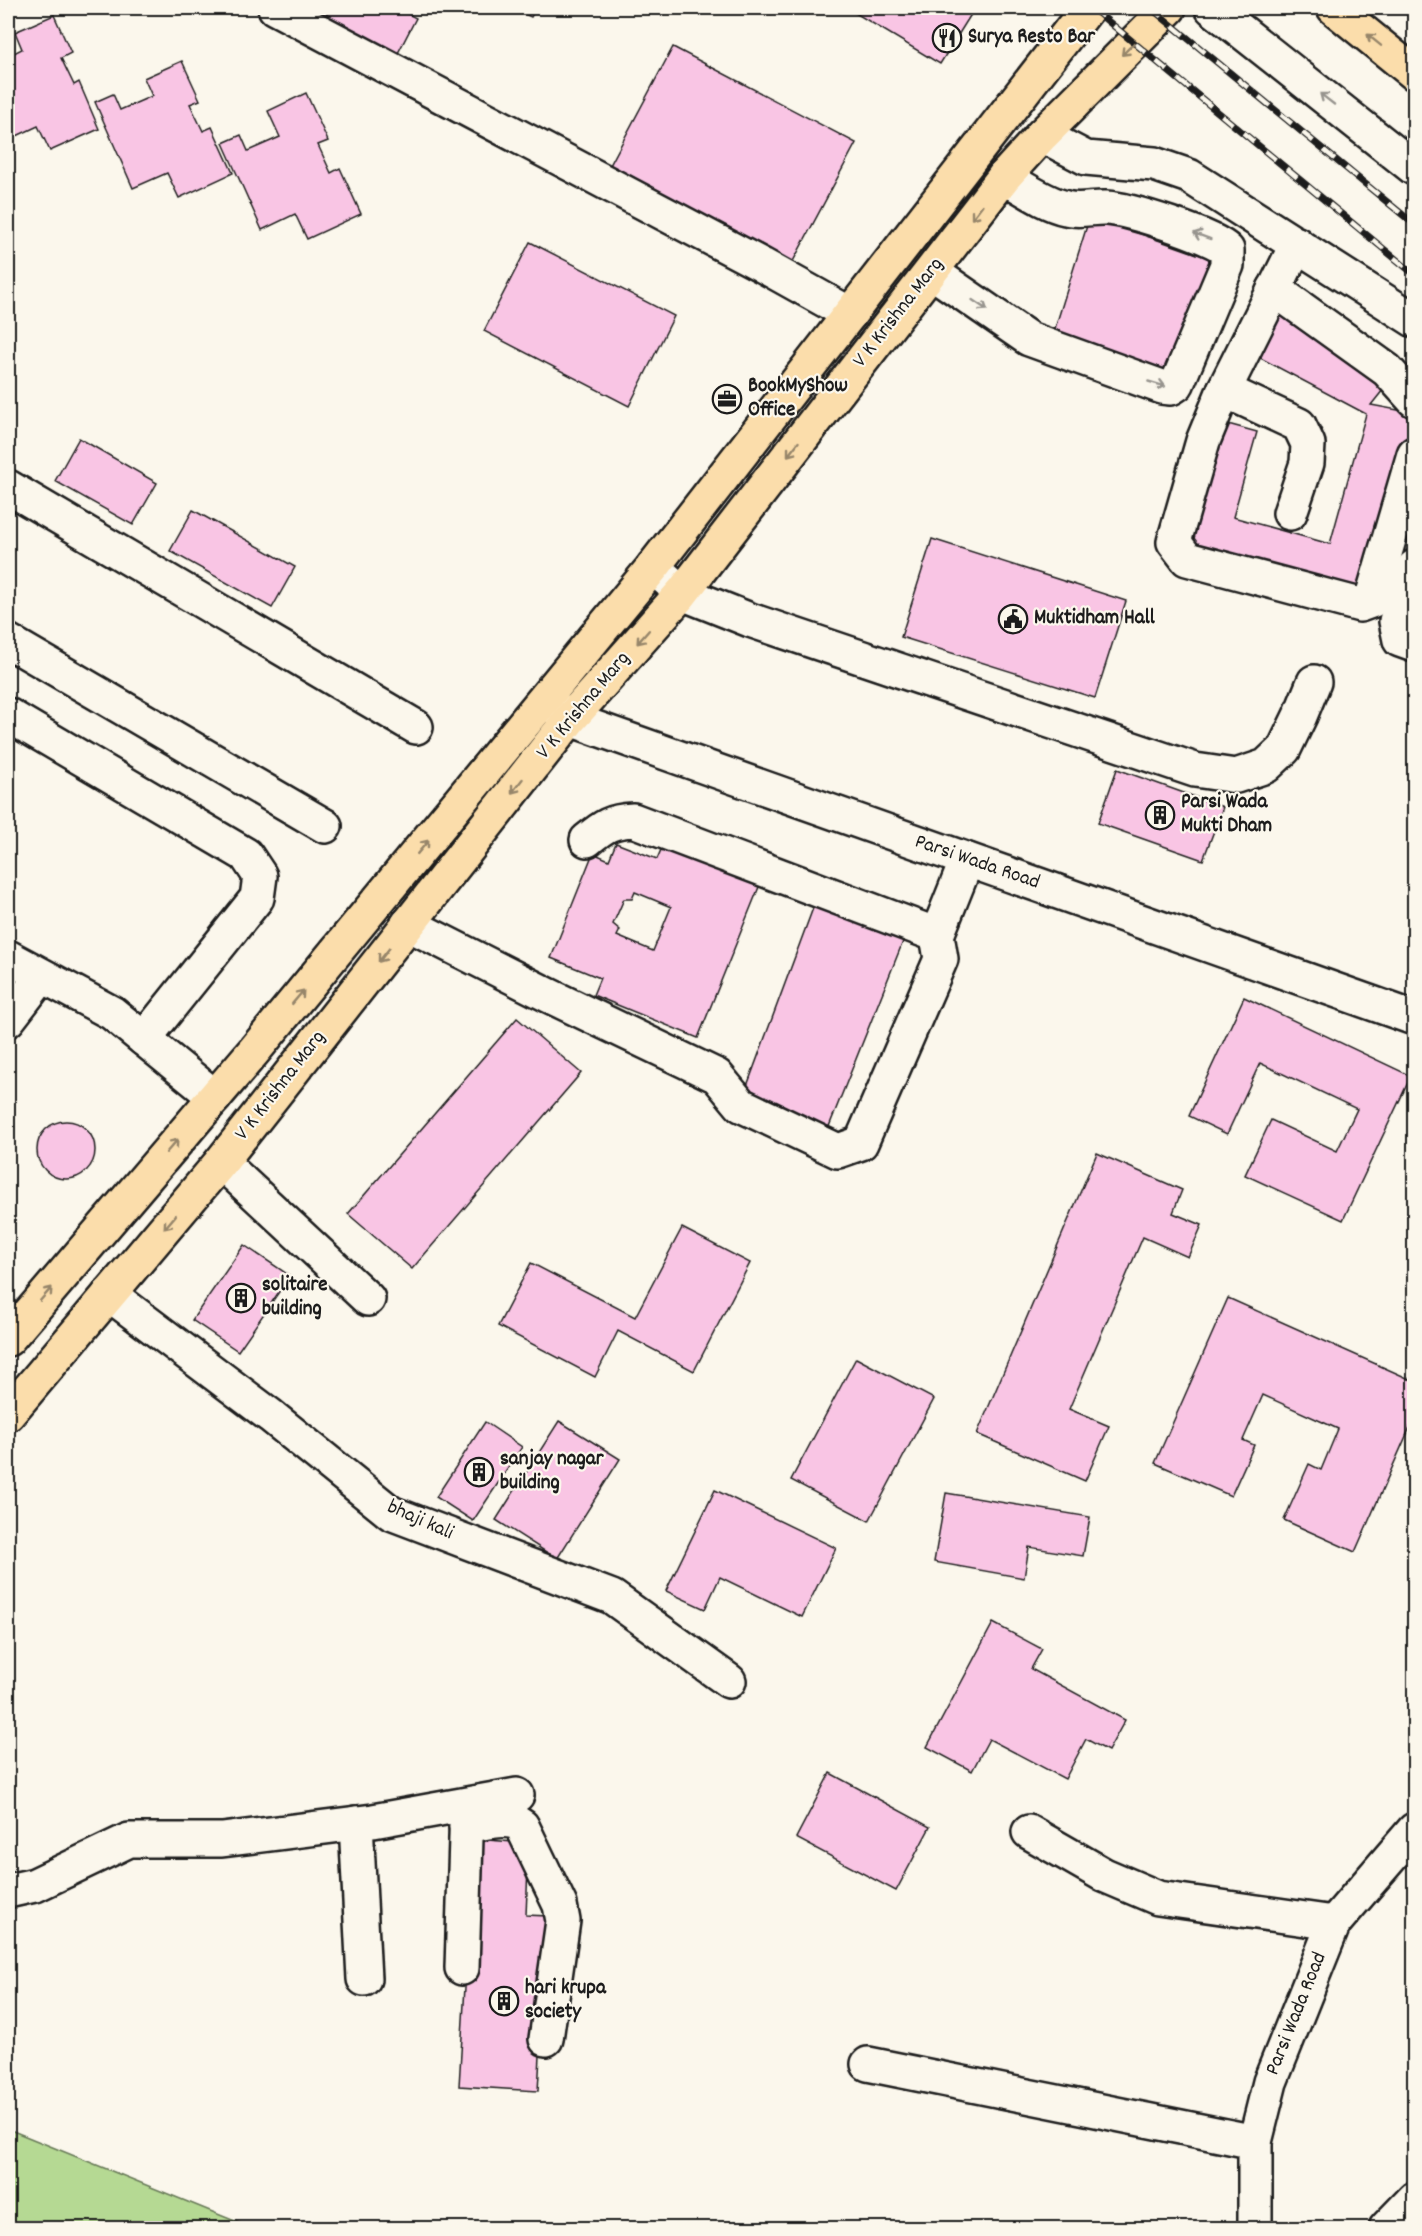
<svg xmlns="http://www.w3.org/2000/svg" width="1422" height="2236" viewBox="0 0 1422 2236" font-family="Dekko,sans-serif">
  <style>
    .green { fill: #b5d993; stroke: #687a58; stroke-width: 1.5 }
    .building { fill: #f9c5e4; stroke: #1c1c1c; stroke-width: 1.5; fill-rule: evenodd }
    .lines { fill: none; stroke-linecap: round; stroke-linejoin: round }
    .minor-casing { stroke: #1c1c1c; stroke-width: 38 }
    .major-casing { stroke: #1c1c1c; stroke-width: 38 }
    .highway-casing { stroke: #1c1c1c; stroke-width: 38 }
    .minor { stroke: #fbf7ec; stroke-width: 33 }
    .major { stroke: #fbddab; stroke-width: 33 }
    .highway { stroke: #fbddab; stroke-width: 33 }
    .rail-casing { stroke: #1c1c1c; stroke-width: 7 }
    .rail { stroke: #fbf7ec; stroke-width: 4.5; stroke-dasharray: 14; stroke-linecap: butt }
    .oneway { stroke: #97866b }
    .oneway2 { stroke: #97948e }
    .labels { text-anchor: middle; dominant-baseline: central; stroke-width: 4.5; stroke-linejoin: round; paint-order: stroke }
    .poi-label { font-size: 21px; font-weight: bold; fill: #1c1c1c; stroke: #fbf7ec; text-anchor: start }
    .street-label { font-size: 21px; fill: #1c1c1c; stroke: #fbf7ec }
  </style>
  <rect width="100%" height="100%" fill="#fbf7ec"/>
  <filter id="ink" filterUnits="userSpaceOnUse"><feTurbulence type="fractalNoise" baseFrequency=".0167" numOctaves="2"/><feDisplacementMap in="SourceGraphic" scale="12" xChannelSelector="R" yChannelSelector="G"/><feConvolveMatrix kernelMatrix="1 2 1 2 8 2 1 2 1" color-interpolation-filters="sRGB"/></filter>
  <g filter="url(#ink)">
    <path class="green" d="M8 2129 252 2228H8Z"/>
    <g class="building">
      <path d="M310 8H397L416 18 398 53Z"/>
      <path d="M512 8H536L531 17Z"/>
      <path d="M758 8H774L771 14Z"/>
      <path d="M847 8H975L940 64Z"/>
      <path d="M54 15 71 53 61 58 74 85 79 82 99 129 50 151 38 126 8 140V56L22 49 15 32Z"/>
      <path d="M673 47 856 143 790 267 607 171Z"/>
      <path d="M182 61 200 100 190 104 203 131 212 127 233 173 179 198 167 173 133 188 95 102 113 94 120 110 152 96 144 78Z"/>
      <path d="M306 93 328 141 318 145 331 173 340 168 361 214 307 239 295 214 262 230 223 143 241 135 248 151 280 137 268 111Z"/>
      <path d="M1090 216 1217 261 1172 377 1052 338Z"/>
      <path d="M530 242 674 316 629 406 484 331Z"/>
      <path d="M1287 306 1387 385 1371 405 1414 413V432L1366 594 1183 544 1217 421 1257 432 1233 517 1330 544 1366 414 1251 353Z"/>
      <path d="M79 438 157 483 133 525 55 481Z"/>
      <path d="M193 510 295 567 272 608 170 551Z"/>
      <path d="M932 539 1126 601 1095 698 901 637Z"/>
      <path d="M1117 769 1223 807 1203 860 1098 823Z"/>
      <path d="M616 843 657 859 664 843 761 882 698 1038 593 995 600 978 551 958 593 853 609 860ZM635 892 671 907 653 951 617 936 620 930 613 924 624 899H632Z"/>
      <path d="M816 900 904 939 828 1129 744 1094Z"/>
      <path d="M1244 997 1411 1076 1343 1220 1245 1175 1271 1120 1337 1151 1357 1109 1260 1063 1227 1134 1189 1116Z"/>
      <path d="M517 1018 581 1073 412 1269 348 1214Z"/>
      <circle cx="66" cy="1150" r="29"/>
      <path d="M1097 1153 1182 1190 1173 1213 1202 1225 1188 1257 1143 1237 1069 1409 1109 1426 1085 1481 977 1434Z"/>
      <path d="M682 1228 750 1263 694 1371 618 1331 595 1377 498 1326 531 1263 635 1317Z"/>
      <path d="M244 1245 290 1276 238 1351 192 1320Z"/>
      <path d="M1228 1298 1414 1381V1418L1355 1552 1284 1520 1309 1464 1321 1470 1338 1429 1263 1395 1243 1440 1254 1445 1231 1496 1155 1463Z"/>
      <path d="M856 1358 934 1399 869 1521 791 1480Z"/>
      <path d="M559 1421 620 1459 557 1559 496 1520Z"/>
      <path d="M485 1422 522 1447 473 1521 436 1497Z"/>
      <path d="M715 1490 836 1548 802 1617 720 1577 705 1609 666 1591Z"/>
      <path d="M946 1493 1090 1517 1083 1556 1029 1547 1024 1578 934 1562Z"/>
      <path d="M993 1623 1042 1649 1031 1669 1125 1720 1108 1751 1086 1739 1065 1779 989 1739 972 1771 927 1747Z"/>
      <path d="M830 1773 930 1827 896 1891 796 1838Z"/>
      <path d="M474 1839 529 1843 526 1915 548 1916 538 2091 459 2086Z"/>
    </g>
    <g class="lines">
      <g class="minor-casing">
        <g id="minor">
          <path d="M275 8 762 265 850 314"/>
          <path d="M1212 8 1414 168"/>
          <path d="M1042 135 1086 158 1154 164 1189 176 1414 320"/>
          <path d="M1297 244 1224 390 1203 441 1174 542 1187 559 1360 605 1371 601 1414 454"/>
          <path d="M932 272 1029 339 1162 387 1171 388 1177 384 1227 265V250C1214 236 1128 209 1107 208 1093 207 1080 212 1066 208 1046 204 1022 187 1004 177"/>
          <path d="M1274 289 1387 370 1414 400"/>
          <path d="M1224 390 1299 425 1308 444 1307 463 1290 513"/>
          <path d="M8 487 416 727"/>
          <path d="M653 567 682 593 750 620 1195 770 1236 776 1266 766 1284 749 1300 716 1314 682"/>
          <path d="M1414 567 1396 621 1400 640 1414 645"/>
          <path d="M8 641 325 826"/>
          <path d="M549 703 570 719 1414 1018"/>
          <path d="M8 715 246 855 260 876 257 898 144 1039"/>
          <path d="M587 840C604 826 611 821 633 820L937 935 967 860"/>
          <path d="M408 924 548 995 717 1076 741 1105 838 1151 861 1143 941 959 937 935"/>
          <path d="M8 957 112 1013 215 1097"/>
          <path d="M8 1020 42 976"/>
          <path d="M221 1162 368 1299"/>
          <path d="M109 1294 271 1416 391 1513 612 1597 729 1681"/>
          <path d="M356 1823 364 1979"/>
          <path d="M466 1826C483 1824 508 1814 522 1826L560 1905 563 1921 546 2039"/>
          <path d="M1029 1832 1104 1875 1158 1898 1334 1923"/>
          <path d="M8 1891 35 1885 129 1840H222L373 1821 517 1795"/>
          <path d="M462 1968 467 1805"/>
          <path d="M868 2064 1255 2142"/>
          <path d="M1255 2228V2142L1270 2082 1334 1923 1414 1830"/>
          <path d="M1386 2228 1414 2199"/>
        </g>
      </g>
      <g class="major-casing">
        <g id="major">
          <path d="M8 1339 254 1051 653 567 1088 8"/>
          <path d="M8 1414 221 1162 570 719 682 593 1004 177 1042 135 1169 8"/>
        </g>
      </g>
      <g class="highway-casing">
        <path id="highway" d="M1334 8 1414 73"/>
      </g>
      <use href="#minor" class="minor"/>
      <use href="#major" class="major"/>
      <use href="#highway" class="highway"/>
      <g class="rail-casing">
        <g id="rail">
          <path d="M1092 8 1414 274"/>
          <path d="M1151 8 1414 224"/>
        </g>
      </g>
      <use href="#rail" class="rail"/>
    </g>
    <defs><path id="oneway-shaft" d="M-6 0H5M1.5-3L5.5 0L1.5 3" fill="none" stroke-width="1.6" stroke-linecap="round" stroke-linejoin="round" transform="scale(1.5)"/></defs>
    <g class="oneway">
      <use href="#oneway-shaft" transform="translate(1374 40) rotate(-141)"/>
      <use href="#oneway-shaft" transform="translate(1128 49) rotate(135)"/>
      <use href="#oneway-shaft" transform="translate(977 212) rotate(127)"/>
      <use href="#oneway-shaft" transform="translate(793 449) rotate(128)"/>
      <use href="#oneway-shaft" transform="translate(643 637) rotate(131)"/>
      <use href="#oneway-shaft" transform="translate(517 786) rotate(128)"/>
      <use href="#oneway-shaft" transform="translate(423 847) rotate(-50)"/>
      <use href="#oneway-shaft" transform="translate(384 955) rotate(128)"/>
      <use href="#oneway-shaft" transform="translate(298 997) rotate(-50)"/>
      <use href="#oneway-shaft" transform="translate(172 1146) rotate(-49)"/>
      <use href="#oneway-shaft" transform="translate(170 1222) rotate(130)"/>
      <use href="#oneway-shaft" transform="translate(46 1294) rotate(-49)"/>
    </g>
    <g class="oneway2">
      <use href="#oneway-shaft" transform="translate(1327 99) rotate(-142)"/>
      <use href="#oneway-shaft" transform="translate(1202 236) rotate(-160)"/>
      <use href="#oneway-shaft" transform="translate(980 305) rotate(34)"/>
      <use href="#oneway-shaft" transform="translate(1157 384) rotate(16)"/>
    </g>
  </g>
  <defs>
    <g id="restaurant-ring" transform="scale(1.5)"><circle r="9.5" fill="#fbf7ec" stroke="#1c1c1c" stroke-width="1.5"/><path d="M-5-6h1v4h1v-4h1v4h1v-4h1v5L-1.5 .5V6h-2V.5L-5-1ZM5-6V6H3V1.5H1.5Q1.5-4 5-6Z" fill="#1c1c1c"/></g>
    <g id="office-ring" transform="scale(1.5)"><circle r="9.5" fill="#fbf7ec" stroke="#1c1c1c" stroke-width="1.5"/><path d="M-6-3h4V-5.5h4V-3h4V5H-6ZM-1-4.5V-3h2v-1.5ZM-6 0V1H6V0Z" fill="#1c1c1c"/></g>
    <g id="civic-ring" transform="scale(1.5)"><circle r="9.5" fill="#fbf7ec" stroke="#1c1c1c" stroke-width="1.5"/><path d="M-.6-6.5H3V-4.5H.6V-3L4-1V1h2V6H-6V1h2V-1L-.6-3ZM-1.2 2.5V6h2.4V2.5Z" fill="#1c1c1c"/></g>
    <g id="building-ring" transform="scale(1.5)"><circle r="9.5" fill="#fbf7ec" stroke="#1c1c1c" stroke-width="1.5"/><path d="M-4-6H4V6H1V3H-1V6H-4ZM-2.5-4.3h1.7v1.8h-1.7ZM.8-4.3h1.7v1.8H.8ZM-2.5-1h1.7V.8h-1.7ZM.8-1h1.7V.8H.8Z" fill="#1c1c1c"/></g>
  </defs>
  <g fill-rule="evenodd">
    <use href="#restaurant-ring" x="947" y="38"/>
    <use href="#office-ring" x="727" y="399"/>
    <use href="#civic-ring" x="1013" y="619"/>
    <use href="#building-ring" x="1160" y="815"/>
    <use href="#building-ring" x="241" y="1298"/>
    <use href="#building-ring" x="479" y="1472"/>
    <use href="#building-ring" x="504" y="2001"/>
  </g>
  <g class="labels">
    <g class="poi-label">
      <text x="968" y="38">Surya Resto Bar</text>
      <text x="748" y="387">BookMyShow<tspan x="748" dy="24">Office</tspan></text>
      <text x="1034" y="619">Muktidham Hall</text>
      <text x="1181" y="803">Parsi Wada<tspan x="1181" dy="24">Mukti Dham</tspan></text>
      <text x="262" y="1286">solitaire<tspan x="262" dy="24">building</tspan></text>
      <text x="500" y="1460">sanjay nagar<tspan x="500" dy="24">building</tspan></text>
      <text x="525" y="1989">hari krupa<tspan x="525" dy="24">society</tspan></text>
    </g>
    <g class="street-label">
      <text transform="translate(899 313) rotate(-52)">V K Krishna Marg</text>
      <text transform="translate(584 706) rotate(-50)">V K Krishna Marg</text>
      <text transform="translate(977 863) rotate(19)">Parsi Wada Road</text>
      <text transform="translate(281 1086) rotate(-52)">V K Krishna Marg</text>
      <text transform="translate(420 1521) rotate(24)">bhaji kali</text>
      <text transform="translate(1297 2014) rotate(-68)">Parsi Wada Road</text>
    </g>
  </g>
  <rect width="1422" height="2236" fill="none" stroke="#fbf7ec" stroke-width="30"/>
  <rect x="15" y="15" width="1392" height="2206" fill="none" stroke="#1c1c1c" stroke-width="2" filter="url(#ink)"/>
</svg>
